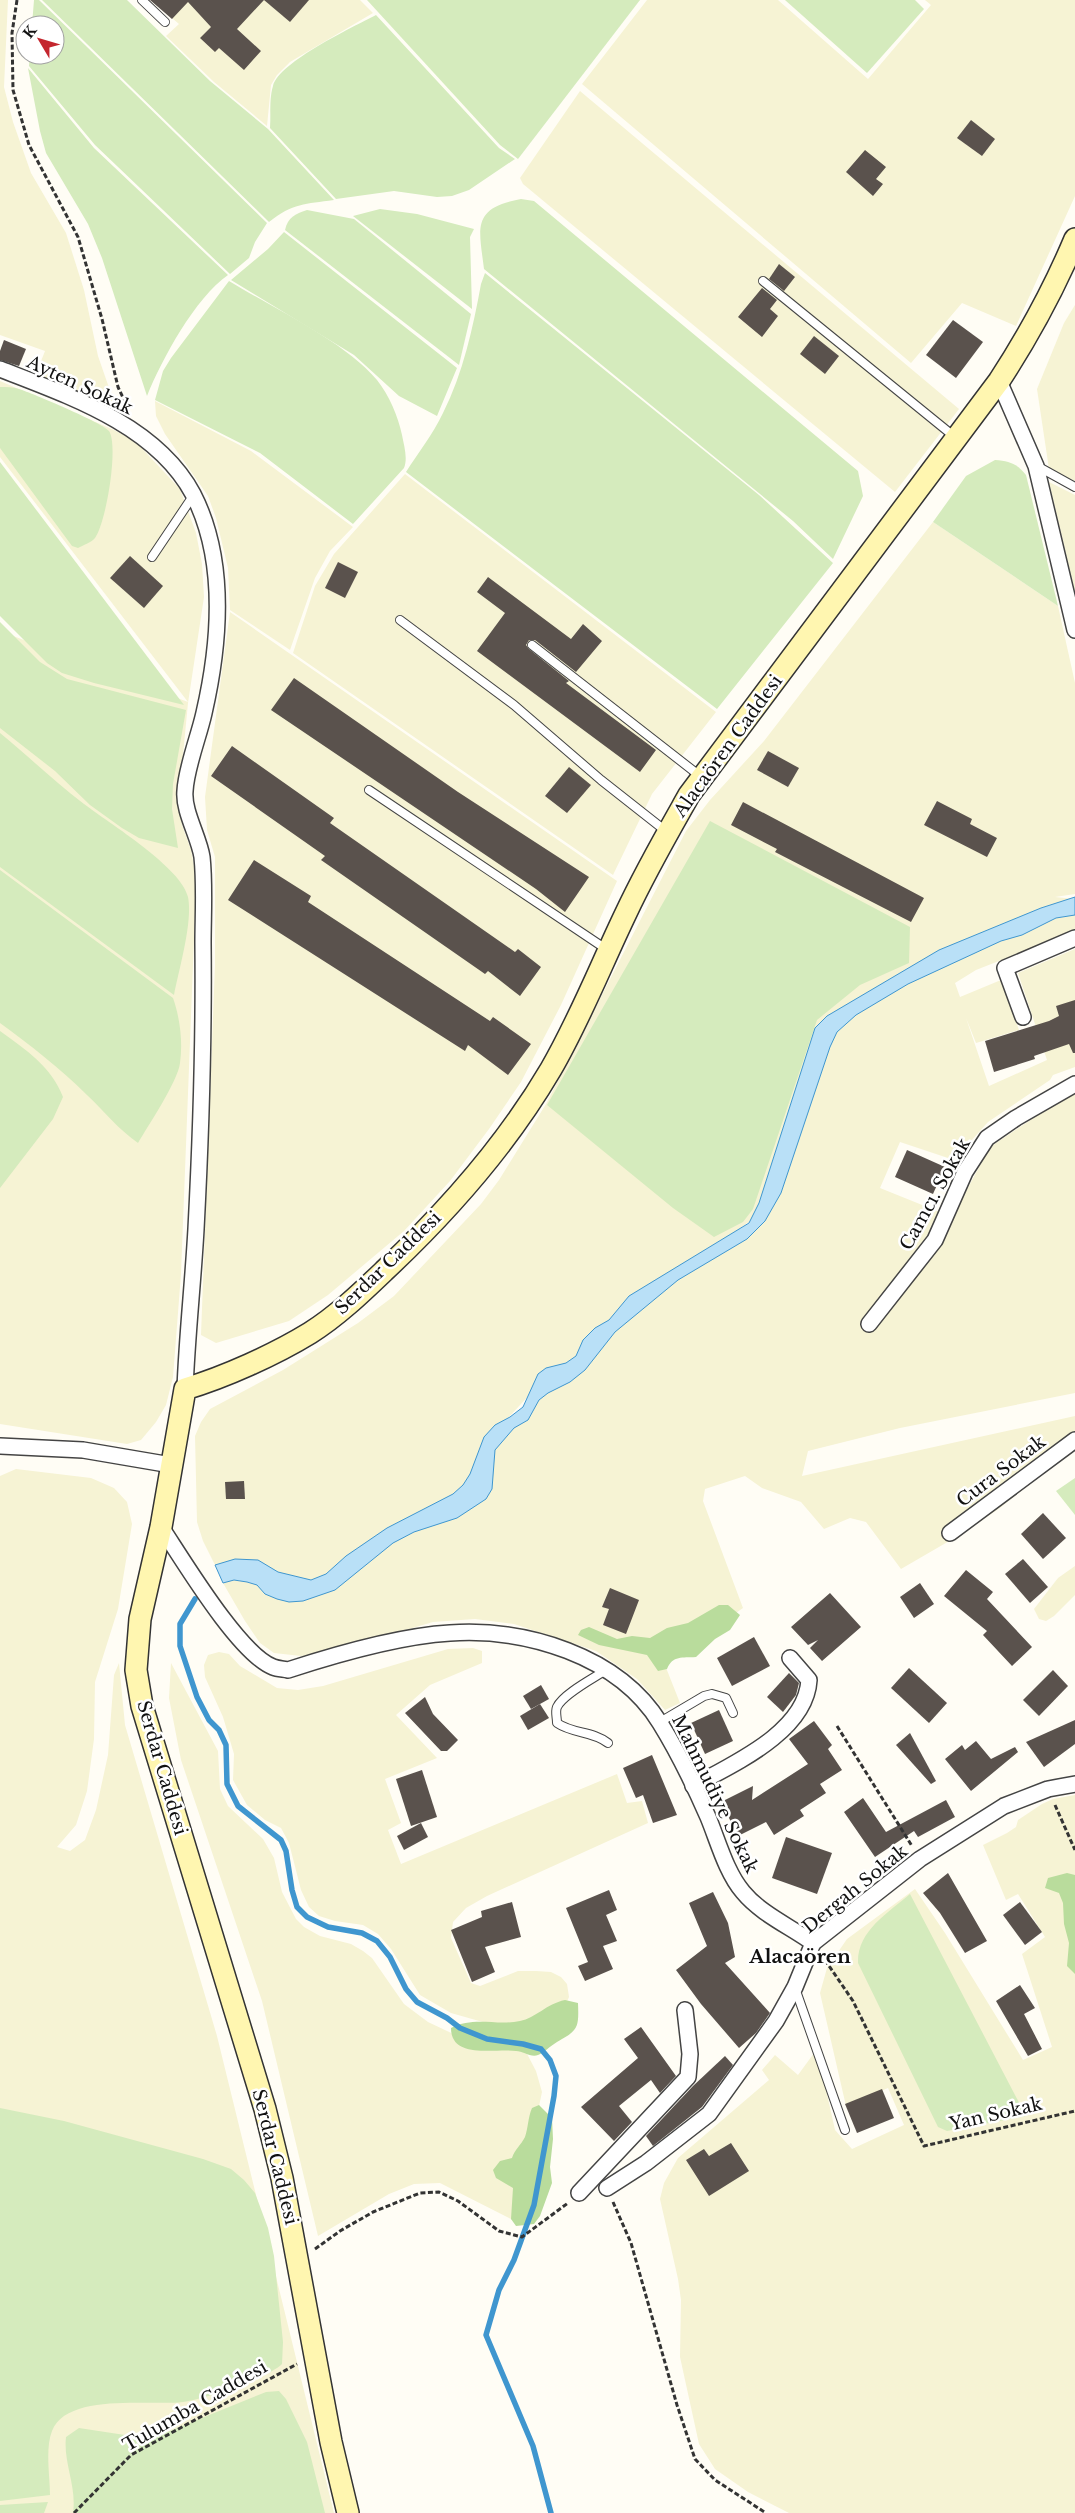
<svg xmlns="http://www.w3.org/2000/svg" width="1075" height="2513" viewBox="0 0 1075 2513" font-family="'Libre Baskerville',serif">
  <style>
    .farmland { fill: #f6f3d4; fill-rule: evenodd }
    .green { fill: #d5ebbd }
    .forest { fill: #b9dc9c }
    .water { fill: #b9e0f7; stroke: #3f96cf }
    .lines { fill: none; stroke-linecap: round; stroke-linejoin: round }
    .stream { stroke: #3f96cf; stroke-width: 5.5 }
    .building { fill: #5a524d }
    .lane-casing { stroke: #444; stroke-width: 10 }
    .street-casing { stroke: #444; stroke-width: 18 }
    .secondary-casing { stroke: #333; stroke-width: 24 }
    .path { stroke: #333; stroke-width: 3; stroke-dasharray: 5 2.5; stroke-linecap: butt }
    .lane { stroke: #fff; stroke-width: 8 }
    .street { stroke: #fff; stroke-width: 15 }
    .secondary { stroke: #fff6b0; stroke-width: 21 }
    .labels { text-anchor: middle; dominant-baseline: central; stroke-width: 5; stroke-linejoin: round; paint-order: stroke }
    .street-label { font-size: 18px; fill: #111; stroke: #fff }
    .neighbourhood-label { font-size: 19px; font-weight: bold; fill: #111; stroke: #fff }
  </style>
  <rect width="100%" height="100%" fill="#fffdf5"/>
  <g class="farmland">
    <path d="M0 0H8L4 87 13 122 31 173 66 233 84 290 98 356 115 405 102 408 34 379 45 351 0 335Z"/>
    <path d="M151 0H360L373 13 290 62 277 75 271 85 267 126 214 82 166 36 179 24Z"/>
    <path d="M647 0H778L868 79 931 5 925 0H1075V196L1016 326 962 303 911 363 582 84Z"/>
    <path d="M580 91 959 409 895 492 523 184 520 178Z"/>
    <path d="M1075 305V481L1049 469 1037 389 1064 323Z"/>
    <path d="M0 381 114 430 135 441 180 489 196 533 202 564 204 597 188 703 179 796 182 825 191 850 195 872V913L181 1274 173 1377 166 1405 156 1422 141 1440 127 1444 0 1424V631L188 702 0 457Z"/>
    <path d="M155 401 251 451 353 527 330 551 315 578 290 650 230 610 228 568 216 518 208 496 165 434 156 416Z"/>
    <path d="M405 474 716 712 652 794 613 875 293 653 315 586 334 554Z"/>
    <path d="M1049 482 1075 495V592Z"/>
    <path d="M933 522 1058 606 1075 683V894L1055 897 1075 899V931L976 970 955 983 960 997 1001 980 1019 1030 976 1043 966 1018 989 1086 1047 1060 1018 973 1075 949V1067L1053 1075 1050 1080 988 1122 954 1160 900 1142 880 1188 952 1217 990 1147 1050 1107 1075 1094V1393L900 1428 808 1451 802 1476 1075 1416V1447L1000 1508 963 1533 901 1569 866 1522 850 1518 824 1529 801 1502 762 1488 745 1476 705 1489 703 1501 743 1608 696 1641 659 1650 680 1703 665 1710 637 1679 596 1651 514 1624 475 1619 433 1622 327 1653 301 1656 274 1653 260 1643 245 1621 223 1583 222 1569 226 1568 215 1565 203 1541 197 1522 195 1436 201 1422 210 1409 283 1370 358 1323 394 1296 481 1204 499 1180 546 1104 686 831 710 800 764 741ZM756 1217 755 1222 663 1282ZM562 1371 497 1433H494L546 1377Z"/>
    <path d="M230 612 617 881 561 1005 521 1082 489 1129 450 1181 404 1231 328 1295 289 1321 216 1343 201 1335 215 965V857L207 830 205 797Z"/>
    <path d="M16 1469 91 1478 114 1488 127 1502 132 1524 118 1609 95 1682 94 1739 87 1791 76 1825 57 1847 70 1851 85 1840 96 1810 108 1755 114 1675 119 1663 125 1725 217 2036 334 2513H0V1476Z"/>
    <path d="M1075 1566V1595L1054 1616 1046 1621 1039 1619 1034 1609 1058 1578Z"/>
    <path d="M473 1648 482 1651V1663L430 1685 396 1715 437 1758 385 1779 401 1823 388 1830 401 1864 617 1774 627 1803 642 1801 648 1823 487 1896 466 1908 453 1922 451 1938 471 1983 480 1986 518 1971H536L551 1972 561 1977 567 1984 569 1997 564 2008 514 2031 451 2013 420 1995 391 1949 378 1934 363 1925 335 1921 319 1916 309 1907 301 1890 289 1843 281 1828 265 1820 247 1805 233 1780 234 1754 223 1717 205 1677 204 1665 208 1655 219 1652 229 1654 240 1666 277 1688 298 1690 323 1686 448 1649Z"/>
    <path d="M171 1663 218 1751 220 1789 228 1806 263 1839 274 1858 282 1892 296 1919 304 1927 320 1936 351 1944 363 1951 372 1958 404 2004 428 2022 464 2039 525 2050 536 2071 542 2092 515 2221 440 2183 414 2184 389 2194 318 2236 262 2001 181 1760 169 1698Z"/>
    <path d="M1075 1795V2513H789L748 2492 715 2469 699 2444 680 2357 681 2300 678 2279 660 2199 664 2183 678 2158 769 2080 762 2070 775 2055 798 2075 817 2049 835 2130 852 2149 904 2125 888 2088 846 2106 820 1993 827 1968 847 1939 915 1889 945 1933 1023 2060 1052 2047 1022 1954 1045 1937 1018 1894 1006 1900 983 1845 1007 1833 1016 1827 1018 1820 1042 1804 1053 1799Z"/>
  </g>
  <g class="green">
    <path d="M34 0H39L267 223 255 242 249 258 230 274 95 145 29 66 30 55H55V25H32Z"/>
    <path d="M42 0H127L210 81 268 129 334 200C305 204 293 203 269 222Z"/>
    <path d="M367 0H640L518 159 500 145Z"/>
    <path d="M785 0H915L924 9 867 73Z"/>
    <path d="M376 15 499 148 515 159 469 190 452 196 437 197 394 191 336 199 270 128C271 115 269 99 273 86 279 62 353 27 376 15Z"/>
    <path d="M28 68 94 148 228 275C195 298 162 359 147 396L102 258 88 224 46 153 40 131Z"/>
    <path d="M521 199 534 201 858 471 863 496 833 559 793 521 484 269C479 228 471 208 521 199Z"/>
    <path d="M380 209 417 214 474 229 470 237 472 309 353 216Z"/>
    <path d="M307 210 354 219 471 314 459 365 285 230C288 217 295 214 307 210Z"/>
    <path d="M284 232 457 368 437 416 399 396 354 355 231 280 268 249Z"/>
    <path d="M485 273 759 495 833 563 717 709 406 472C418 453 433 434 443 413 463 373 473 328 481 284Z"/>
    <path d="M229 281C273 308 344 341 377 380 389 395 398 416 402 435 404 446 408 458 404 468L353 524 260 453 155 400 163 371 171 358Z"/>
    <path d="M0 387C6 387 13 387 19 389 32 393 103 423 109 431 119 446 106 523 95 538 91 543 83 545 78 548L72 546 0 448Z"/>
    <path d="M995 460C1010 461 1017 464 1026 475L1058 606 933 522 966 476Z"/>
    <path d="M0 462 184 705 94 683 62 673 47 663 0 616Z"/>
    <path d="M0 622 40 662 67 679 186 710 173 784 172 809 178 848 139 838 122 828 90 805 55 771 0 728Z"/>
    <path d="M0 733C28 756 55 782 84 804 109 823 182 868 188 897 193 922 179 969 174 995L0 867Z"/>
    <path d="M710 821 910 927 909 963 860 985 817 1020 753 1209 743 1222 714 1237 673 1208 547 1105Z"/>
    <path d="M0 870 173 998C180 1018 183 1042 180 1063 178 1081 148 1126 138 1143 118 1129 104 1111 87 1095 60 1068 30 1045 0 1023Z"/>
    <path d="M0 1031C26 1050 51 1066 63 1097L53 1119 0 1188Z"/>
    <path d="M1075 1478V1515L1056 1491Z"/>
    <path d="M910 1894 1026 2116 947 2131 938 2127 858 1963C857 1931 888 1913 910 1894Z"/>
    <path d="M0 2108 64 2121 203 2159 231 2169 244 2180 255 2193 268 2228 274 2256 283 2342 282 2364C266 2379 206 2399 183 2402 150 2406 67 2392 52 2431 45 2449 50 2476 50 2495L0 2501Z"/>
    <path d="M279 2391 286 2399 307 2442 325 2513H73C77 2486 63 2463 66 2437L79 2428 138 2437 165 2433 266 2392Z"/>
    <path d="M48 2502 44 2513H0V2505Z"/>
  </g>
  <g class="forest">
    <path d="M719 1605H728L740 1615 730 1630 715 1639 696 1657C682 1658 673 1655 667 1669L658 1671 647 1655 599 1645 578 1635 581 1630 589 1627 617 1639 632 1636 650 1638 667 1628 688 1623Z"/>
    <path d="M1067 1873 1075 1875V1974L1067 1966 1069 1943 1064 1924 1063 1903 1059 1893 1045 1888 1048 1878Z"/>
    <path d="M565 2000 578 2003C579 2029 578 2030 557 2042 550 2046 544 2053 538 2055 531 2058 523 2051 516 2051 496 2048 451 2060 451 2028 474 2016 496 2026 520 2021 536 2018 546 2004 565 2000Z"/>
    <path d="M539 2105 552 2118 553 2139 550 2167 552 2183 540 2216 534 2224 516 2226 511 2219 513 2188 496 2178 493 2170 500 2161 512 2158C515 2149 521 2145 525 2137 528 2129 528 2117 532 2108Z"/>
  </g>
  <path class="water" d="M1075 897V915L1056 918 1022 935 1001 941 908 984 856 1015 837 1032 830 1047 781 1193 765 1221 747 1239 678 1280 615 1332 585 1370 570 1382 548 1393 539 1400 528 1420 514 1428 495 1450 492 1489 486 1499 457 1518 414 1532 393 1543 335 1590 303 1601 289 1602 277 1599 265 1594 257 1585 247 1582 234 1580 223 1583 215 1565 235 1559 258 1560 278 1572 311 1580 326 1574 346 1556 387 1528 453 1494 463 1485 470 1474 484 1437 495 1425 510 1417 523 1407 538 1374 546 1368 566 1363 576 1356 583 1340 595 1328 609 1320 629 1296 749 1223 759 1203 815 1028 827 1016 939 950 1041 908Z"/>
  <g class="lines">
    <path class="stream" d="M195 1599 180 1624V1646L197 1697 209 1720 219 1730 226 1745 227 1784 238 1806 281 1840 286 1851 292 1890 297 1907 307 1917 328 1927 362 1933 377 1941 390 1957 406 1989 417 2002 447 2018 460 2028 487 2039 523 2044 541 2049 550 2060 556 2076 554 2096 534 2205 514 2260 499 2290 486 2335 533 2446 551 2513"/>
  </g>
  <g class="building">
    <path d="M150 0H264L237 29 261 51 244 70 219 48 215 52 200 38 211 27 188 2 172 19Z"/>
    <path d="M264 0H309L290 22Z"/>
    <path d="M971 120 995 139 982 156 957 138Z"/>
    <path d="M865 150 886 167 876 179 883 184 873 196 846 172Z"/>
    <path d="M779 264 795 277 784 291 769 279Z"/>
    <path d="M762 288 777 300 770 309 778 316 762 337 738 317Z"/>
    <path d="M953 320 983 342 956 378 926 355Z"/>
    <path d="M814 336 839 356 825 374 800 354Z"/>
    <path d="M4 340 26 349 19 366 0 360V351Z"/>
    <path d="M130 556 163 586 144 608 110 578Z"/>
    <path d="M338 562 358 572 345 598 325 588Z"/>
    <path d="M488 577 571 639 583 624 602 641 576 672 535 640H529L526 645 529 649 569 681 566 683 656 750 640 772 477 651 505 613 477 592Z"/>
    <path d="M294 678 458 792 589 877 565 912 536 889 271 710Z"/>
    <path d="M232 746 334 818 330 823 515 952 518 949 541 967 520 996 488 971 485 974 321 860 325 856 211 776Z"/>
    <path d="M768 751 799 768 788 787 757 770Z"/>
    <path d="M569 767 591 785 567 813 545 796Z"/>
    <path d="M937 801 972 819 970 824 997 838 987 857 924 825Z"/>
    <path d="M743 802 924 898 911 922 775 852 777 849 731 825Z"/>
    <path d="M254 860 311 896 308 902 490 1021 493 1017 531 1044 508 1075 468 1045 465 1051 228 900Z"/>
    <path d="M1075 1000V1053H1073L1069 1044 1034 1056 1035 1059 994 1072 985 1041 1049 1021 1059 1016 1056 1006Z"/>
    <path d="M907 1150 945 1167 933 1194 895 1177Z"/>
    <path d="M244 1481 245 1499H226L225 1482Z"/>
    <path d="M1043 1513 1066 1538 1043 1559 1021 1534Z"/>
    <path d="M1023 1559 1048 1587 1030 1603 1005 1574Z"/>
    <path d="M966 1570 993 1592 987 1599 1032 1647 1012 1666 983 1635 987 1631 944 1596Z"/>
    <path d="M920 1583 934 1604 914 1618 900 1597Z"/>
    <path d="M610 1588 639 1600 626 1634 603 1625 609 1609 602 1607Z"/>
    <path d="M830 1593 861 1627 822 1661 810 1648 818 1640 808 1645 791 1627Z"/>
    <path d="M754 1637 770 1666 732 1686 717 1658Z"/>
    <path d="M909 1668 947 1703 929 1723 891 1688Z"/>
    <path d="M1053 1670 1068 1686 1039 1716 1023 1700Z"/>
    <path d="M789 1673 799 1683 796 1695 783 1712 767 1697Z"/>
    <path d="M541 1685 549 1699 531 1709 523 1696Z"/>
    <path d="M425 1697 433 1714 458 1740 447 1751H441L405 1713Z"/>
    <path d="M540 1704 549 1718 528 1730 520 1716Z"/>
    <path d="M719 1710 733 1741 705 1754 691 1723Z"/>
    <path d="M1075 1720V1744L1044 1767 1026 1742Z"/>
    <path d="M814 1721 832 1745 828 1749 842 1770 820 1784 826 1793 800 1810 804 1816 774 1835 766 1822 738 1836 721 1802 753 1786 752 1800 808 1764 789 1739Z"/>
    <path d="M910 1733 936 1781 931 1784 896 1745Z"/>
    <path d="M976 1741 991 1759 1015 1747 1018 1752 971 1791 945 1759 962 1745 965 1750Z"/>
    <path d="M652 1755 677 1815 653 1823 643 1795 636 1798 623 1768Z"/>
    <path d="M422 1770 437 1817 411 1826 396 1779Z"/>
    <path d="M863 1798 886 1832 946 1800 955 1817 918 1837 914 1831 875 1857 844 1812Z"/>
    <path d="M421 1823 428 1837 404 1850 397 1836Z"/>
    <path d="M786 1837 832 1853 817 1894 772 1878Z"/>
    <path d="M948 1873 987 1941 965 1953 940 1913 923 1893Z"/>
    <path d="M609 1890 617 1910 606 1915 617 1941 603 1946 613 1969 585 1981 578 1966 588 1962 566 1908Z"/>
    <path d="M713 1892 728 1923 735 1957 725 1963 770 2013 756 2033 739 2048 701 2004 676 1970 707 1946 689 1903Z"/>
    <path d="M512 1902 521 1937 485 1947 495 1972 472 1982 451 1930 482 1917 481 1911Z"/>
    <path d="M1020 1902 1042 1932 1025 1945 1003 1915Z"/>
    <path d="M1020 1985 1035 2008 1024 2014 1042 2049 1028 2056 996 2001Z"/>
    <path d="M641 2027 676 2076 660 2093 651 2080 619 2106 632 2122 614 2141 581 2107 638 2058 624 2039Z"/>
    <path d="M725 2056 733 2065 702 2107 653 2146 646 2136 693 2086Z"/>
    <path d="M882 2089 894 2118 857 2133 845 2104Z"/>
    <path d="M731 2143 749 2171 709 2196 686 2160 704 2149 709 2156Z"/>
  </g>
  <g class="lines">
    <g class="lane-casing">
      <g id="lane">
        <path d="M142 0 165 22"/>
        <path d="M763 281 956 438"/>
        <path d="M1037 466 1075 487"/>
        <path d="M152 557 193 496"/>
        <path d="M400 620 514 705 601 780 667 832"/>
        <path d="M532 645 700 776"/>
        <path d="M369 790 606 949"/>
        <path d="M606 1670C594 1678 563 1694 557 1707 555 1712 557 1717 557 1723 573 1734 593 1731 608 1743"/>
        <path d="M660 1722 704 1696 712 1694 726 1698 733 1713"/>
        <path d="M795 1988 845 2130"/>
      </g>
    </g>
    <g class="street-casing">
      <g id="street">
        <path d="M0 369C69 396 156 425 193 494 227 560 220 643 204 713 199 736 186 768 185 791 183 811 199 837 202 857 205 885 203 915 203 943 204 1038 201 1134 196 1229 193 1283 187 1336 185 1389"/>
        <path d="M999 381 1036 466 1075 630"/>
        <path d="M1023 1017 1005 968 1075 938"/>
        <path d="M869 1324 935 1240 965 1172 987 1138 1016 1118 1075 1084"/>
        <path d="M0 1446 83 1450 171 1465"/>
        <path d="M161 1527C183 1560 239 1654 273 1667 278 1669 284 1669 288 1670 337 1654 399 1636 450 1633 525 1628 618 1655 660 1723 678 1752 694 1785 708 1817 718 1841 726 1872 743 1892 761 1914 791 1927 813 1943"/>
        <path d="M950 1533 1075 1440"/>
        <path d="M693 1786C733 1764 806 1732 809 1680L790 1658"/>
        <path d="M607 2188 646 2163 709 2114 776 2021 795 1987 813 1943 920 1859 1004 1806 1048 1789 1075 1784"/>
        <path d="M579 2193 688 2077 690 2054 685 2010"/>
      </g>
    </g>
    <g class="secondary-casing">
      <path id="secondary" d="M348 2513 331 2442 282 2178 265 2109 142 1706 136 1670 140 1619 161 1527 185 1389C225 1377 274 1355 310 1333 337 1316 361 1293 384 1271 447 1212 507 1144 551 1069 580 1019 601 965 626 913 645 872 667 834 689 795L999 381C1029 335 1054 289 1075 239"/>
    </g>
    <g class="path">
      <path d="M17 0 12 33 13 90 29 145 78 237 102 319 118 387 128 408"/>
      <path d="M837 1726 912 1846"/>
      <path d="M1055 1805 1075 1850"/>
      <path d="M825 1960 853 2001 924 2146 1075 2111"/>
      <path d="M613 2202 631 2243 677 2405 695 2459 715 2480 766 2513"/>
      <path d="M315 2249 340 2231 373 2212 420 2193 439 2192 458 2201 499 2231 522 2237 568 2203"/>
      <path d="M74 2513 131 2455 297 2364"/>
    </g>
    <use href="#lane" class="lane"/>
    <use href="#street" class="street"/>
    <use href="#secondary" class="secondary"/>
  </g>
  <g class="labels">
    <g class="street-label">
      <text transform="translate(80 385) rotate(25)">Ayten Sokak</text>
      <text transform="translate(728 746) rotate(-54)">Alacaören Caddesi</text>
      <text transform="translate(935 1194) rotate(-61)">Camcı. Sokak</text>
      <text transform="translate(388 1263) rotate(-44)">Serdar Caddesi</text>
      <text transform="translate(1001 1471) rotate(-37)">Cura Sokak</text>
      <text transform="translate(162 1768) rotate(74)">Serdar Caddesi</text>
      <text transform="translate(715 1794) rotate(64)">Mahmudiye Sokak</text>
      <text transform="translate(855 1889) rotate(-39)">Dergah Sokak</text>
      <text transform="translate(996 2114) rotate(-13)">Yan Sokak</text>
      <text transform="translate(275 2157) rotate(76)">Serdar Caddesi</text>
      <text transform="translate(195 2406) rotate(-30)">Tulumba Caddesi</text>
    </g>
    <g class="neighbourhood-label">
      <text x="800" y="1956">Alacaören</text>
    </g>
  </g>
  <g transform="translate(40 40) rotate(308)"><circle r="24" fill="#ffffff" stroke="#a0a0a0"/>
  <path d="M0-4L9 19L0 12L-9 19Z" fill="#c4262e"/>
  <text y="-8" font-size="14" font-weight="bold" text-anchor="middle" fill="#111111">K</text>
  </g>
</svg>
